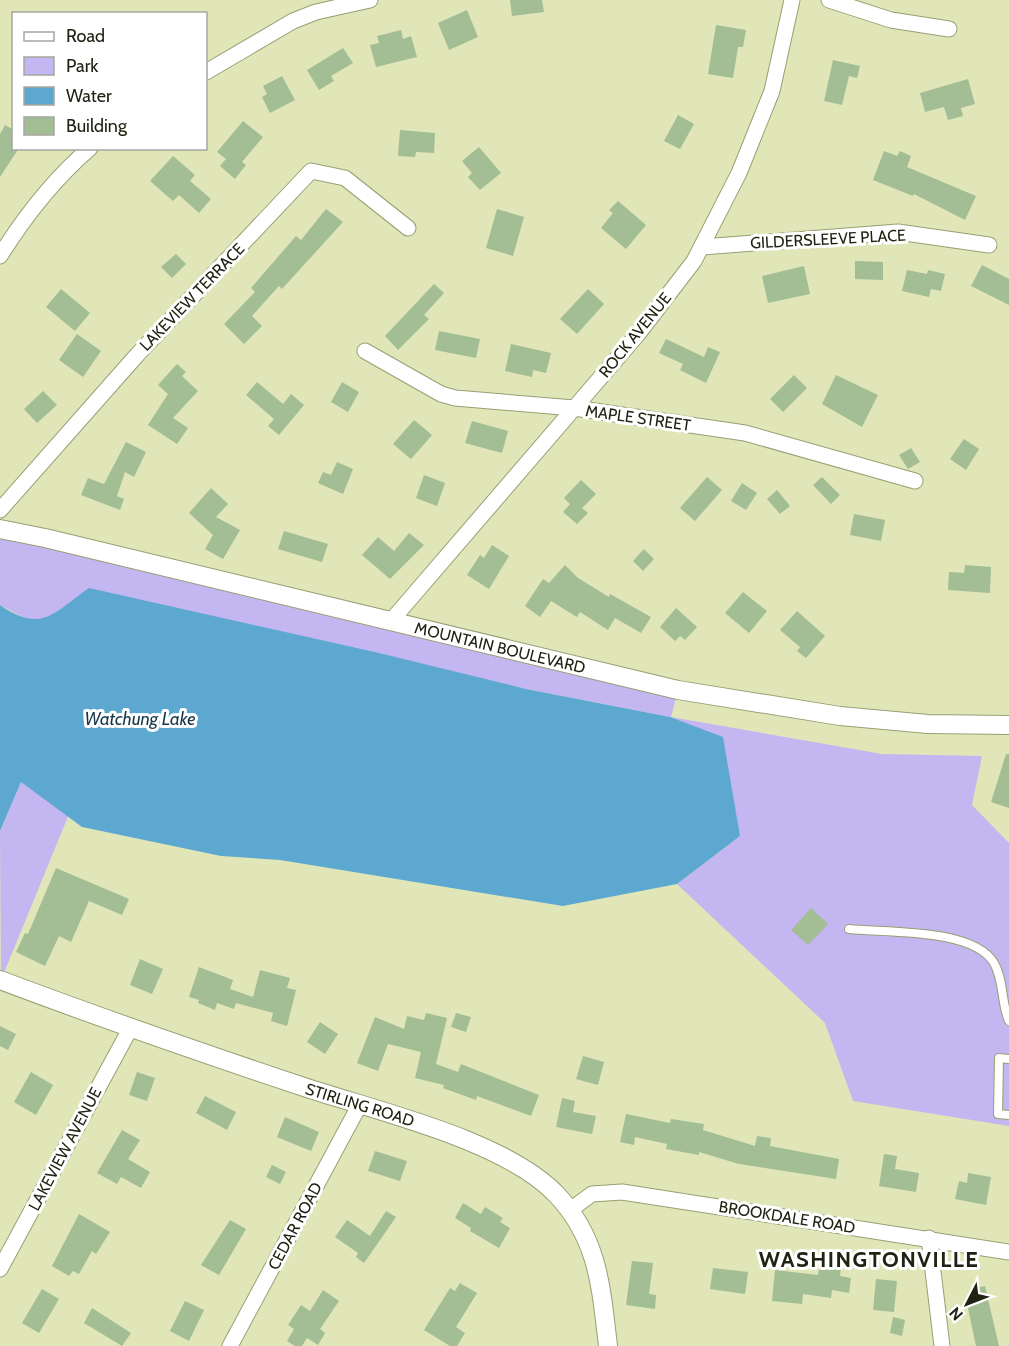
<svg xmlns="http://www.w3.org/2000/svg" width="1009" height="1346" viewBox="0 0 1009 1346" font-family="Cabin,sans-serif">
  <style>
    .green { fill: #c3b6f1 }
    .water { fill: #5da8d1 }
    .building { fill: #a3bd95 }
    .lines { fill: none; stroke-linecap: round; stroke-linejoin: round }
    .service-casing { stroke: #999f73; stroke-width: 10 }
    .minor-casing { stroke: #999f73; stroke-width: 17 }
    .tertiary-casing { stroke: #999f73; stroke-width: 20 }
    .service { stroke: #fff; stroke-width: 8 }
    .minor { stroke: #fff; stroke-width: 15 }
    .tertiary { stroke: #fff; stroke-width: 18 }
    .labels { text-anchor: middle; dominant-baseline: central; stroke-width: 6; stroke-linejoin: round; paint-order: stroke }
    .street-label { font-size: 16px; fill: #212312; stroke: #fff }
    .water-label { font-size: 18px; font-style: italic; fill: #153748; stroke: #fff }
    .district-label { font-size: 22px; font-weight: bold; letter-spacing: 1.5px; fill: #212312; stroke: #fff }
  </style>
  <rect width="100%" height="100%" fill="#e0e6b8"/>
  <g class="green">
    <path d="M0 529 678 690 671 717 882 754 982 756 972 805 1009 843V1126L853 1101 825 1023 677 884 740 836 670 717 526 689 45 619 28 620 0 605Z"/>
    <path d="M21 782 69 814 1 980 0 831Z"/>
  </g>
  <path class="water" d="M89 588 379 653 526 689 670 717 723 737 740 836 677 884 563 906 280 860 221 856 82 827 21 782 0 831V605C42 634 53 613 89 588Z"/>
  <g class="building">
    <path d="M510 0H542L544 12 512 16Z"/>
    <path d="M467 10 478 37 449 50 438 23Z"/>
    <path d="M716 25 746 30 743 47H738L733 78 708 74Z"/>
    <path d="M401 30 403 39 411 36 417 57 376 67 370 45 379 43 377 36Z"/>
    <path d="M343 48 353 63 331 76 334 81 319 90 307 70Z"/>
    <path d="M833 60 860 66 857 78 849 76 842 105 824 101Z"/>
    <path d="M282 76 295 100 270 113 262 97 267 94 263 86Z"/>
    <path d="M968 79 975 104 961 108 963 116 948 120 944 107 925 112 920 93Z"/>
    <path d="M678 115 694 124 680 149 664 141Z"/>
    <path d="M243 121 263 137 242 162 246 165 235 179 220 166 226 159 217 152Z"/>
    <path d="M5 125 14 130V148H19L0 177V134Z"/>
    <path d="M400 130 435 133 434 153 416 152 415 157 398 156Z"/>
    <path d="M479 147 501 173 480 190 468 177 472 173 462 161Z"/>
    <path d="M884 151 897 156 900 151 911 156 907 167 976 196 965 220 914 194 913 196 873 180Z"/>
    <path d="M173 156 195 175 190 181 211 199 199 213 179 195 173 201 150 181Z"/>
    <path d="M618 201 646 225 626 249 601 228 613 213 609 210Z"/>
    <path d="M326 209 343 222 282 289 279 286 252 316 262 326 244 344 224 324 255 292 251 288 296 236 301 240Z"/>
    <path d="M497 209 524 217 513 256 486 248Z"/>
    <path d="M176 254 186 264 172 278 161 267Z"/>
    <path d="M855 261 883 262V280L855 279Z"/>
    <path d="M982 265 1009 279V305L971 286Z"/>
    <path d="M804 266 810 294 768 303 762 276Z"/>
    <path d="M907 270 927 274 928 270 945 274 941 291 931 289 929 297 902 291Z"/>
    <path d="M434 284 444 293 424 315 429 319 398 350 385 336Z"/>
    <path d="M61 289 90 313 75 331 46 307Z"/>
    <path d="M588 289 604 304 577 334 560 319Z"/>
    <path d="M439 331 480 339 476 358 435 350Z"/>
    <path d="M77 334 101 351 83 377 59 360Z"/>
    <path d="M666 339 704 357 708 347 720 352 706 383 680 370 683 364 659 353Z"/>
    <path d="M511 344 551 353 546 373 533 370 532 377 505 371Z"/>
    <path d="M177 364 186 372 182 376 198 391 173 418 188 428 177 444 148 425 168 394 158 385Z"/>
    <path d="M794 375 807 388 783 412 770 399Z"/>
    <path d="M836 375 878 395 862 427 822 404Z"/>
    <path d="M257 382 283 404 291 394 304 405 279 435 268 426 274 419 246 395Z"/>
    <path d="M342 382 359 392 348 412 331 402Z"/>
    <path d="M43 391 57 405 37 423 24 409Z"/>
    <path d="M414 420 432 435 411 459 393 444Z"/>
    <path d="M472 421 508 431 502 453 465 443Z"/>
    <path d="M964 439 979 449 966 470 950 459Z"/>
    <path d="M126 442 146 452 134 477 125 472 117 496 124 499 120 510 81 495 88 478 104 484Z"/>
    <path d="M911 448 920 462 908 469 899 455Z"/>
    <path d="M337 462 353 469 343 494 318 483 323 472 331 475Z"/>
    <path d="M424 475 445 483 437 506 416 498Z"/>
    <path d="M707 477 722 490 695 521 680 508Z"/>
    <path d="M822 477 840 495 831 504 813 485Z"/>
    <path d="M581 480 596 494 582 508 588 513 577 524 563 512 570 504 564 498Z"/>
    <path d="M742 483 757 493 746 510 731 501Z"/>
    <path d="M211 488 228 504 216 517 240 530 223 559 205 549 213 535 189 513Z"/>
    <path d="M777 490 790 506 780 514 767 499Z"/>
    <path d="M854 514 885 520 881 541 850 535Z"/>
    <path d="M284 531 328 544 322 562 278 549Z"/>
    <path d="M409 533 424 545 390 579 362 555 378 537 394 551Z"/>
    <path d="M492 545 509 556 489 589 467 575 480 555 484 558Z"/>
    <path d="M644 549 654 559 643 571 633 561Z"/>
    <path d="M565 565 578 578 609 597 610 594 651 617 641 633 615 618 608 630 580 612 577 617 551 601 540 617 525 606 543 579 549 583Z"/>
    <path d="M965 565 991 567 990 593 948 590 949 572 964 573Z"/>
    <path d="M743 592 767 611 749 633 725 613Z"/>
    <path d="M676 608 697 627 685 640 680 636 675 641 660 627Z"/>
    <path d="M797 611 825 636 806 658 797 651 800 647 780 630Z"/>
    <path d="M1006 754H1009V808L991 802Z"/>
    <path d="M56 868 129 899 122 915 89 901 71 942 59 936 45 966 16 952 25 933 28 934Z"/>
    <path d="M811 908 828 924 808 945 791 930Z"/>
    <path d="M140 959 163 969 152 994 130 985Z"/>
    <path d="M199 967 233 980 230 989 253 997 260 970 290 978 287 988 296 990 287 1026 271 1021 273 1013 236 1003 234 1009 217 1003 215 1010 198 1003 199 1000 189 997Z"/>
    <path d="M426 1013 447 1018 436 1064 458 1072 461 1064 539 1095 531 1116 477 1096 476 1100 443 1088 444 1085 415 1078 421 1052 388 1044 378 1071 357 1063 375 1017 404 1029 407 1016 424 1020Z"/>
    <path d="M456 1013 471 1017 466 1032 451 1027Z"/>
    <path d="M320 1022 338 1034 325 1054 307 1042Z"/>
    <path d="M0 1026 16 1034 8 1050 0 1046Z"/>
    <path d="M583 1056 604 1062 598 1085 576 1079Z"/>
    <path d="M31 1072 53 1085 36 1115 14 1102Z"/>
    <path d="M137 1072 155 1078 147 1101 129 1095Z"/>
    <path d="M205 1096 236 1112 227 1130 196 1113Z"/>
    <path d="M562 1098 575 1101 573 1112 596 1116 592 1134 556 1127Z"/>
    <path d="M626 1114 670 1123 671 1119 704 1124 703 1130 755 1146 757 1136 771 1138 770 1146 839 1159 836 1179 739 1164 699 1152V1155L666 1149 667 1144 635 1137 634 1145 620 1142Z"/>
    <path d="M285 1117 319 1132 311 1151 277 1137Z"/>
    <path d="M122 1130 140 1140 128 1159 150 1172 141 1188 121 1177 117 1184 97 1173Z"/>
    <path d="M375 1151 407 1161 400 1181 368 1171Z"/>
    <path d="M884 1154 897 1156 895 1169 919 1173 916 1192 879 1186Z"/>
    <path d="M272 1165 286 1172 280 1184 266 1177Z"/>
    <path d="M968 1173 991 1177 986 1205 955 1199 959 1181 967 1183Z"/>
    <path d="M463 1203 481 1214 485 1207 503 1218 500 1222 510 1228 499 1248 470 1231 471 1228 455 1218Z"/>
    <path d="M386 1211 396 1217 364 1263 356 1257 358 1253 335 1237 347 1220 370 1236Z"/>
    <path d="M79 1214 110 1232 96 1254 92 1251 79 1274 73 1271 69 1276 52 1266Z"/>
    <path d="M230 1220 246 1229 219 1275 201 1265Z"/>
    <path d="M632 1261 653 1263 649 1294 656 1295 655 1309 626 1305Z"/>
    <path d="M820 1265 841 1268 840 1276 851 1278 849 1293 832 1290 831 1298 803 1294 802 1304 772 1301 775 1270 818 1275Z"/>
    <path d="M713 1268 748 1272 745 1294 710 1289Z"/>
    <path d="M876 1279 897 1281 894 1312 873 1310Z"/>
    <path d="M460 1283 477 1293 456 1327 465 1333 457 1346H450L424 1330 450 1288 455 1291Z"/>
    <path d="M985 1286 999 1346H976L966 1299 973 1298 971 1289Z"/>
    <path d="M42 1289 59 1299 39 1333 22 1323Z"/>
    <path d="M323 1290 339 1301 320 1329 325 1333 318 1345 307 1338 302 1346H295L287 1341 294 1329 288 1325 301 1305 310 1311Z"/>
    <path d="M185 1301 204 1310 189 1341 170 1331Z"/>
    <path d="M92 1308 131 1333 122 1346 84 1323Z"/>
    <path d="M893 1317 905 1320 902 1336 890 1333Z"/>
  </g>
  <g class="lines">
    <g class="service-casing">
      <g id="service">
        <path d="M849 929C887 933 973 928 994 963 1004 980 1001 1003 1009 1021"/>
        <path d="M1009 1059 999 1058 998 1114 1009 1115"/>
      </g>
    </g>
    <g class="minor-casing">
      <g id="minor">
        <path d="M829 0 891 20 949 29"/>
        <path d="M206 72 293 21 316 12 370 0"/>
        <path d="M702 247 898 232 989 245"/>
        <path d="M0 256C25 216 54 179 90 148"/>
        <path d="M365 351 441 394 455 398 574 408 745 433 915 481"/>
        <path d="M0 510 137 355 311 171 345 178 408 228"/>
        <path d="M391 621 638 334 694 261 739 173 772 91 792 0"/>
        <path d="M570 1210 592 1194 622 1192 1009 1252"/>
        <path d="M929 1238 942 1346"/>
        <path d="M0 1269 130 1029"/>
        <path d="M230 1346 359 1106"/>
      </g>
    </g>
    <g class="tertiary-casing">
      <g id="tertiary">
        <path id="s1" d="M0 529 45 538 678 690 840 716 928 724 1009 725"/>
        <path id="s2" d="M0 980C101 1018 202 1053 304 1087 376 1111 505 1140 557 1195 599 1240 601 1288 608 1346"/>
      </g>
    </g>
    <use href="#service" class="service"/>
    <use href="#minor" class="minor"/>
    <use href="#tertiary" class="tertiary"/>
  </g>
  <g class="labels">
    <g class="street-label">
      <text transform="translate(828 239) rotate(-3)">GILDERSLEEVE PLACE</text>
      <text transform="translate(192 297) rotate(-46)">LAKEVIEW TERRACE</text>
      <text transform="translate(635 335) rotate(-51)">ROCK AVENUE</text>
      <text transform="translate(638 418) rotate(8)">MAPLE STREET</text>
      <text stroke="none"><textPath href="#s1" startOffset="514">MOUNTAIN BOULEVARD</textPath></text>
      <text stroke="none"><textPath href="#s2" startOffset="381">STIRLING ROAD</textPath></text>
      <text transform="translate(65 1149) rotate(-62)">LAKEVIEW AVENUE</text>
      <text transform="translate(787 1217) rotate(9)">BROOKDALE ROAD</text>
      <text transform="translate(295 1226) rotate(-62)">CEDAR ROAD</text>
    </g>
    <g class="water-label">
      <text x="140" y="719">Watchung Lake</text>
    </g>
    <g class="district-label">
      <text x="869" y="1259">WASHINGTONVILLE</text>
    </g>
  </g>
  <rect x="12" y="12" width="195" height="138" fill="#ffffff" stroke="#a6a7a0" stroke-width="1.5"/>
  <rect x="24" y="32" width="30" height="9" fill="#ffffff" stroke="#a6a7a0" stroke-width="1.5"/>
  <text x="66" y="42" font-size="18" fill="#212312">Road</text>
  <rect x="24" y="57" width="30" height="18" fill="#c3b6f1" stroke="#a6a7a0" stroke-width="1.5"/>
  <text x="66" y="72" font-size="18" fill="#212312">Park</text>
  <rect x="24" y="87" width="30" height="18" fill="#5da8d1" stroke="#a6a7a0" stroke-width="1.5"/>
  <text x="66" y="102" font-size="18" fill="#212312">Water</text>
  <rect x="24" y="117" width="30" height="18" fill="#a3bd95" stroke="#a6a7a0" stroke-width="1.5"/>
  <text x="66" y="132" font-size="18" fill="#212312">Building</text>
  <g transform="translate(967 1304) rotate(228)" stroke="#ffffff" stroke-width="4.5" paint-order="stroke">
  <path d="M0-4.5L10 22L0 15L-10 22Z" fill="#212312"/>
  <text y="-9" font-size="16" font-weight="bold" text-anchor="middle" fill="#212312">N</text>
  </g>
</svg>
